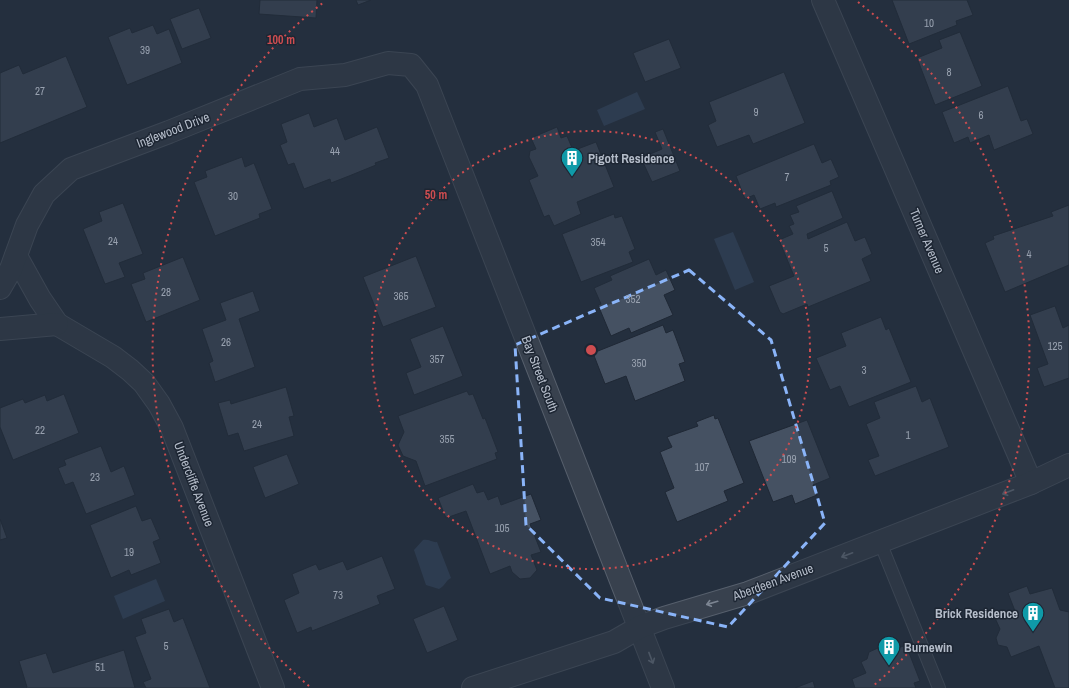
<svg xmlns="http://www.w3.org/2000/svg" width="1069" height="688" viewBox="0 0 1069 688" font-family="'Archivo Narrow',sans-serif">
  <style>
    .water { fill: #394c67 }
    .building { fill: #455162; stroke: #1f2835 }
    .lines { fill: none; stroke-linecap: round; stroke-linejoin: round }
    .lane-casing { stroke: #565f6c; stroke-width: 14 }
    .street-casing { stroke: #565f6c; stroke-width: 24 }
    .lane { stroke: #38414e; stroke-width: 12 }
    .street { stroke: #38414e; stroke-width: 22 }
    .oneway { stroke: #7c8592 }
    .marked { fill: none; stroke: #8ab4f8; stroke-width: 3; stroke-dasharray: 8 5; stroke-linejoin: round }
    .ring { fill: none; stroke: #ce4d50; stroke-width: 2; stroke-dasharray: 2 4 }
    .labels { text-anchor: middle; dominant-baseline: central; stroke-width: 3; stroke-linejoin: round; paint-order: stroke }
    .number-label { font-size: 11px; fill: #98a1af }
    .street-label { font-size: 13px; fill: #b4bcc9; stroke: #1d2633 }
    .poi-label { font-size: 13px; font-weight: bold; fill: #b4bcc9; stroke: #1d2633; text-anchor: start }
    .centre { fill: #ce4d50; stroke: #1d2633; stroke-width: 2 }
    .ring-label { font-size: 12px; text-anchor: middle; font-weight: bold; fill: #ce4d50; stroke: #1d2633; stroke-width: 3; stroke-linejoin: round; paint-order: stroke }
  </style>
  <rect width="100%" height="100%" fill="#242f3e"/>
  <g class="water">
    <path d="M637 92 645 109 604 126 597 110Z"/>
    <path d="M733 232 754 282 735 290 714 239Z"/>
    <path d="M423 540C429 539 434 543 437 542L451 578C446 580 446 585 439 589L426 585 414 550Z"/>
    <path d="M156 579 165 601 123 619 114 596Z"/>
  </g>
  <g class="building">
    <path d="M260 0H317L316 18 259 14Z"/>
    <path d="M356 0H371L358 5Z"/>
    <path d="M892 0H967L973 15 956 21 957 25 909 44Z"/>
    <path d="M199 8 211 38 182 49 170 19Z"/>
    <path d="M153 25 157 34 169 29 182 63 127 85 108 37 130 28 132 33Z"/>
    <path d="M960 32 982 86 935 105 917 58 942 48 939 40Z"/>
    <path d="M669 39 681 68 645 82 633 53Z"/>
    <path d="M66 56 87 107 0 143V73L19 65 23 74Z"/>
    <path d="M784 72 805 123 753 144 749 135 717 147 708 125 716 121 709 102Z"/>
    <path d="M1008 86 1021 121 1027 119 1033 134 994 150 989 135 970 143 968 137 954 143 942 112Z"/>
    <path d="M309 113 314 127 337 118 345 140 377 127 389 158 375 163 376 165 349 176 331 183 330 179 304 189 294 163 288 165 280 145 287 142 281 124Z"/>
    <path d="M557 127 561 138 567 136 578 162 580 161 575 150 596 142 614 187 577 202 581 214 554 226 549 215 544 217 529 180 538 176 529 157 530 151 536 149 531 138Z"/>
    <path d="M663 129 680 171 652 182 641 158 662 149 655 132Z"/>
    <path d="M814 144 822 163 831 159 839 177 830 181 831 185 776 207 775 203 760 209 754 195 745 199 736 176Z"/>
    <path d="M242 157 245 167 254 163 272 209 259 214 260 218 215 236 194 182 207 177 205 171Z"/>
    <path d="M832 191 843 218 807 234 808 239 847 222 855 241 865 237 872 254 862 259 871 281 808 307 807 304 783 314 780 312 769 286 794 276 779 240 793 234 789 226 794 224 790 215 799 212 796 206Z"/>
    <path d="M123 203 143 254 119 263 125 277 105 284 83 229 102 221 99 212Z"/>
    <path d="M1069 205V265L1005 292 985 243 994 239 993 236 1053 216 1051 212Z"/>
    <path d="M614 214 615 218 622 216 635 249 629 252 633 262 581 282 562 234Z"/>
    <path d="M416 256 436 307 383 327 363 277Z"/>
    <path d="M183 257 200 300 146 322 131 284 145 279 143 273Z"/>
    <path d="M649 259 656 275 666 270 675 290 664 295 673 315 631 333 629 328 611 336 598 305 601 304 594 288 612 280 610 276Z"/>
    <path d="M253 291 260 311 239 319 255 367 215 382 209 363 213 361 202 329 226 320 220 303Z"/>
    <path d="M1055 306 1063 328 1069 325V378L1044 387 1037 368 1048 364 1030 315Z"/>
    <path d="M881 317 886 330 889 328 911 382 849 407 840 386 830 390 816 358 846 346 841 333Z"/>
    <path d="M663 325 666 333 673 330 685 362 679 364 685 381 635 401 626 376 605 384 593 353Z"/>
    <path d="M443 326 463 376 414 395 406 373 421 367 410 339Z"/>
    <path d="M916 386 922 402 930 398 949 447 875 476 868 460 879 456 866 424 880 418 874 402Z"/>
    <path d="M286 387 294 416 289 417 294 436 244 451 238 433 228 436 218 403 230 400 231 404Z"/>
    <path d="M467 391 469 395 473 394 483 419 485 418 498 452 495 453 497 459 425 486 416 461 403 456 398 445 404 432 398 416Z"/>
    <path d="M64 394 79 433 13 460 0 427V408L23 399 25 403 45 395 47 401Z"/>
    <path d="M714 415 715 419 718 418 744 483 724 491 728 501 677 522 665 492 674 488 660 452 672 447 667 437 698 426 696 422Z"/>
    <path d="M807 420 830 478 813 485 817 495 795 504 792 495 773 502 749 441Z"/>
    <path d="M101 446 111 472 124 466 135 495 86 514 73 482 65 485 58 468 66 465 64 460Z"/>
    <path d="M287 454 299 484 265 498 253 467Z"/>
    <path d="M473 484 477 493 484 491 488 500 498 496 501 505 531 494 541 520 530 524 541 552 531 555 537 570 530 578 520 579 512 572 510 566 490 574 466 511 446 518 438 498Z"/>
    <path d="M136 506 142 521 151 518 160 539 153 542 161 563 131 575 129 570 111 578 90 525Z"/>
    <path d="M0 519 7 538 0 540Z"/>
    <path d="M382 556 395 589 377 596 380 604 312 631 311 627 297 633 284 600 299 593 292 574 316 564 319 570 343 561 347 570Z"/>
    <path d="M1027 586 1030 594 1052 588 1060 610 1069 612V688H1055L1039 646 1011 657 1007 647 998 645 996 638 1000 629 995 618 1015 611 1008 593Z"/>
    <path d="M444 606 458 640 427 653 413 619Z"/>
    <path d="M169 609 174 622 183 618 210 688H146L143 682 151 679 135 637 146 633 141 619Z"/>
    <path d="M906 645 920 681 914 683 916 688H855L852 679 866 673 861 662 867 659 869 652 878 648 885 653Z"/>
    <path d="M124 650 135 688H26L27 687 19 661 46 653 53 673Z"/>
    <path d="M813 681 815 688H795Z"/>
  </g>
  <g class="lines">
    <g class="lane-casing">
      <path id="lane" d="M880 542 939 688"/>
    </g>
    <g class="street-casing">
      <g id="street">
        <path d="M823 0 1031 483"/>
        <path d="M16 256 40 299 57 324 113 357 130 370 144 383 159 404 172 428 273 688"/>
        <path d="M0 288 11 269 27 225 44 194 71 169 169 132 300 79 345 75 388 63 411 65 427 85 663 688"/>
        <path d="M0 329 57 324"/>
        <path d="M473 688 614 642 640 627 664 618 748 593 1031 483 1069 465"/>
      </g>
    </g>
    <use href="#lane" class="lane"/>
    <use href="#street" class="street"/>
  </g>
  <defs><path id="oneway-shaft" d="M-6 0H5M1.5-3L5.5 0L1.5 3" fill="none" stroke-width="1.6" stroke-linecap="round" stroke-linejoin="round"/></defs>
  <g class="oneway">
    <use href="#oneway-shaft" transform="translate(1008 492) rotate(159)"/>
    <use href="#oneway-shaft" transform="translate(847 555) rotate(159)"/>
    <use href="#oneway-shaft" transform="translate(712 603) rotate(164)"/>
    <use href="#oneway-shaft" transform="translate(651 658) rotate(69)"/>
  </g>
  <path d="M0 0H1069V688H0ZM689 270 771 340 825 523 728 627 600 598 526 525 515 345Z" fill="#242f3e" fill-opacity=".55" fill-rule="evenodd"/>
  <path class="marked" d="M689 270 771 340 825 523 728 627 600 598 526 525 515 345Z"/>
  <g class="ring">
    <circle cx="591" cy="350" r="219"/>
    <path d="M309 686A439 439 0 0 1 324 2M858 2A439 439 0 0 1 873 686"/>
  </g>
  <defs>
    <g id="building-pin" transform="scale(1.15)"><path d="M0 17L-7.5 6A9.5 9.5 0 1 1 7.5 6Z" fill="#0f9aa8" stroke="#1d2633"/><path d="M-4-6H4V6H1V3H-1V6H-4ZM-2.5-4.3h1.7v1.8h-1.7ZM.8-4.3h1.7v1.8H.8ZM-2.5-1h1.7V.8h-1.7ZM.8-1h1.7V.8H.8Z" fill="#fff"/></g>
  </defs>
  <g fill-rule="evenodd">
    <use href="#building-pin" x="572" y="158"/>
    <use href="#building-pin" x="1033" y="613"/>
    <use href="#building-pin" x="889" y="647"/>
  </g>
  <g class="labels">
    <g class="number-label">
      <text x="929" y="23">10</text>
      <text x="145" y="50">39</text>
      <text x="949" y="72">8</text>
      <text x="40" y="91">27</text>
      <text x="756" y="112">9</text>
      <text x="981" y="115">6</text>
      <text x="335" y="151">44</text>
      <text x="787" y="177">7</text>
      <text x="233" y="196">30</text>
      <text x="113" y="241">24</text>
      <text x="598" y="242">354</text>
      <text x="826" y="248">5</text>
      <text x="1029" y="254">4</text>
      <text x="166" y="292">28</text>
      <text x="401" y="296">365</text>
      <text x="633" y="299">352</text>
      <text x="226" y="342">26</text>
      <text x="1055" y="346">125</text>
      <text x="437" y="359">357</text>
      <text x="639" y="363">350</text>
      <text x="864" y="370">3</text>
      <text x="257" y="424">24</text>
      <text x="40" y="430">22</text>
      <text x="908" y="435">1</text>
      <text x="447" y="439">355</text>
      <text x="789" y="459">109</text>
      <text x="702" y="467">107</text>
      <text x="95" y="477">23</text>
      <text x="502" y="528">105</text>
      <text x="129" y="552">19</text>
      <text x="338" y="595">73</text>
      <text x="166" y="646">5</text>
      <text x="100" y="667">51</text>
    </g>
    <g class="street-label">
      <text transform="translate(173 130) rotate(-21)">Inglewood Drive</text>
      <text transform="translate(927 241) rotate(67)">Turner Avenue</text>
      <text transform="translate(540 374) rotate(69)">Bay Street South</text>
      <text transform="translate(194 484) rotate(69)">Undercliffe Avenue</text>
      <text transform="translate(773 582) rotate(-20)">Aberdeen Avenue</text>
    </g>
    <g class="poi-label">
      <text x="588" y="158">Pigott Residence</text>
      <text x="1018" y="613" text-anchor="end">Brick Residence</text>
      <text x="904" y="647">Burnewin</text>
    </g>
  </g>
  <circle cx="591" cy="350" r="6" class="centre"/>
  <g class="ring-label">
    <text x="281" y="44">100 m</text>
    <text x="436" y="199">50 m</text>
  </g>
</svg>
